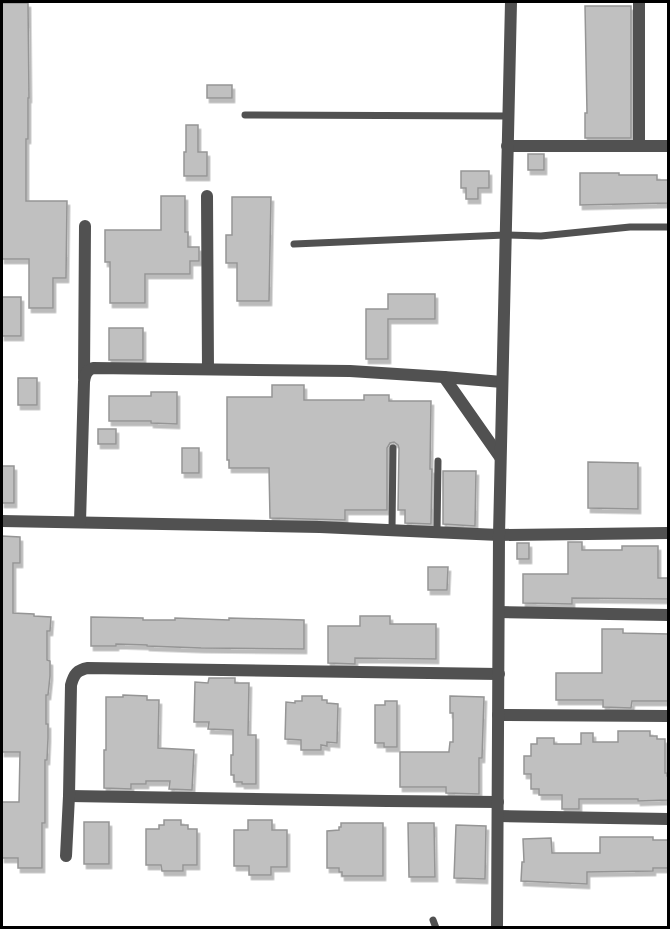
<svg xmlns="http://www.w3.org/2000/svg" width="670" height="929" viewBox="0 0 670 929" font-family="Overpass,sans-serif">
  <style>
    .building { fill: #c0c0c0; stroke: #959595; stroke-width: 1.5; filter: url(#shadow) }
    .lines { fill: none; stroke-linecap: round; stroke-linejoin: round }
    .service { stroke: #515151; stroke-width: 7 }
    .minor { stroke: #515151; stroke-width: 12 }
  </style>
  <defs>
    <filter id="shadow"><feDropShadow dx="2.5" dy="4.5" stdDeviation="0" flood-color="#0004"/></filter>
  </defs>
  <rect width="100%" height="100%" fill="#fff"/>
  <g class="building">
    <path d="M2 3H28L29 98H28V139H26V201H67L66 278H53V308H29V259H2Z"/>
    <path d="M585 6H631V138H585V113H587Z"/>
    <rect x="207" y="85" width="25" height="13"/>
    <path d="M186 125H198V152H207V176H184V152H186Z"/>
    <rect x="528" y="154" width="16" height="16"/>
    <path d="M461 171H489V188H478V199H466V188H461Z"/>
    <path d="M580 173H619V175H657V180H669V203L580 205Z"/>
    <path d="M161 196H185V232H188V247H199V261H190V274H145V303H110V262H105V230H161Z"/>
    <path d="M232 197H271L269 301H237V263H226V235H232Z"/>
    <path d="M388 294H435V319H388V359H366V309H388Z"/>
    <rect x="2" y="297" width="19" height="39"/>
    <rect x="109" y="328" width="34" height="32"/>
    <rect x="18" y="378" width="19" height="27"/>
    <path d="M272 385H304V400H364V395H389V401H431L430 469H432L431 524 405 523V510H398L399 448 398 445 394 442 390 443 387 448V510H345V520L270 518 269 468H229V460H227V397H272Z"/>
    <path d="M151 392H177V424L151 423V421H109V396H151Z"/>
    <rect x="98" y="429" width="18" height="15"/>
    <rect x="182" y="448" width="17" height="25"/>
    <path d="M588 462 638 463V509L588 508Z"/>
    <rect x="2" y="466" width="12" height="37"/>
    <path d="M443 471H476L475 526 443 524Z"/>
    <path d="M2 536 20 537V563H13V613L34 614V616L51 617 50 631H47V660L50 661V676L48 695H46V724H48V738L47 760H45V823H42V868H18V858H2V802H19L20 752H2Z"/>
    <path d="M568 542H582V550H622V546H658V578H669V599L572 598V604L523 603V574H568Z"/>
    <rect x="517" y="543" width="12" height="16"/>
    <path d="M428 567H448L447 590H428Z"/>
    <path d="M360 616H390V624H436V659L355 658V664L328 663V626H360Z"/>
    <path d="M91 617 143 618V620H175V618L229 620V618L304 620V649L201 648 147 646V645L116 644V646H91Z"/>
    <path d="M602 629H623V633L669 634 668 701H632L631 708 603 707V700H556V673H602Z"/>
    <path d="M209 678H235V683H249L248 735H256V784H242V782H234V775H231V755H233V730L208 729 209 722H194L195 682 208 683Z"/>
    <path d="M123 695 147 696V700H159L158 748 194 750 192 790 169 789 170 781H146V784H131V789L104 788V750H106V697H123Z"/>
    <path d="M302 696H322V700H327V703L338 704 337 743 327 742V746L321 745V750H301V740L285 739 286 702 295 703V701H302Z"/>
    <path d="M450 696 484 697 482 758H479V794L446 793V787H400V752H449V751L450 742H453V713H450Z"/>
    <path d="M385 701H397V747H384V743H375V705H385Z"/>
    <path d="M618 731H650V736H657V739H665V773H667V776H669V800L638 801V799H579V809H562V795H539V789H531V774H524V756H531V744H537V738H554V744H581V733H593V742H618Z"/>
    <path d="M164 820H181V825H188V829H197V865H183V871H162L161 865H146V829H159V825H164Z"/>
    <path d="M248 820H272V830H287V867H271V875H249V866H234V830H248Z"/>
    <rect x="84" y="822" width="25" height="42"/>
    <path d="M341 823H383V876H342V872H339V868H327V831L339 830V827H341Z"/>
    <path d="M408 823H434L435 877H409Z"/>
    <path d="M456 825 486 826 485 879 454 878Z"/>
    <path d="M600 837H653V840H669V868H653V871L587 872V884L521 881 522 862H524L523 839 551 838 552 853H600Z"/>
  </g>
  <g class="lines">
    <g class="service">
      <path d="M245 115 508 116"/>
      <path d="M294 244 505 235 541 236 630 227H668"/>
      <path d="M392 530 393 448"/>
      <path d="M437 532 438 461"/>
      <path d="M433 920 436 928"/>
    </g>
    <g class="minor">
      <path d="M639 2V146"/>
      <path d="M507 146H668"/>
      <path d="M207 196 208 369"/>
      <path d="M444 377 500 457"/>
      <path d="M84 378 85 226"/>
      <path d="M2 521 320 527 499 535 668 533"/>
      <path d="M80 522 84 382C85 375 86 371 93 368L350 371 444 377 502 382"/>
      <path d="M499 612 668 615"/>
      <path d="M498 715 668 716"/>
      <path d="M69 796 387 801 498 802"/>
      <path d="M498 816 668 819"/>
      <path d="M66 856 69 796 71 685C74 674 77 670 88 668L499 674"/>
      <path d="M497 928 499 535 511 2"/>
    </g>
  </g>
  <rect width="670" height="929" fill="none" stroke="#000000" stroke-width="6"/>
</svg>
